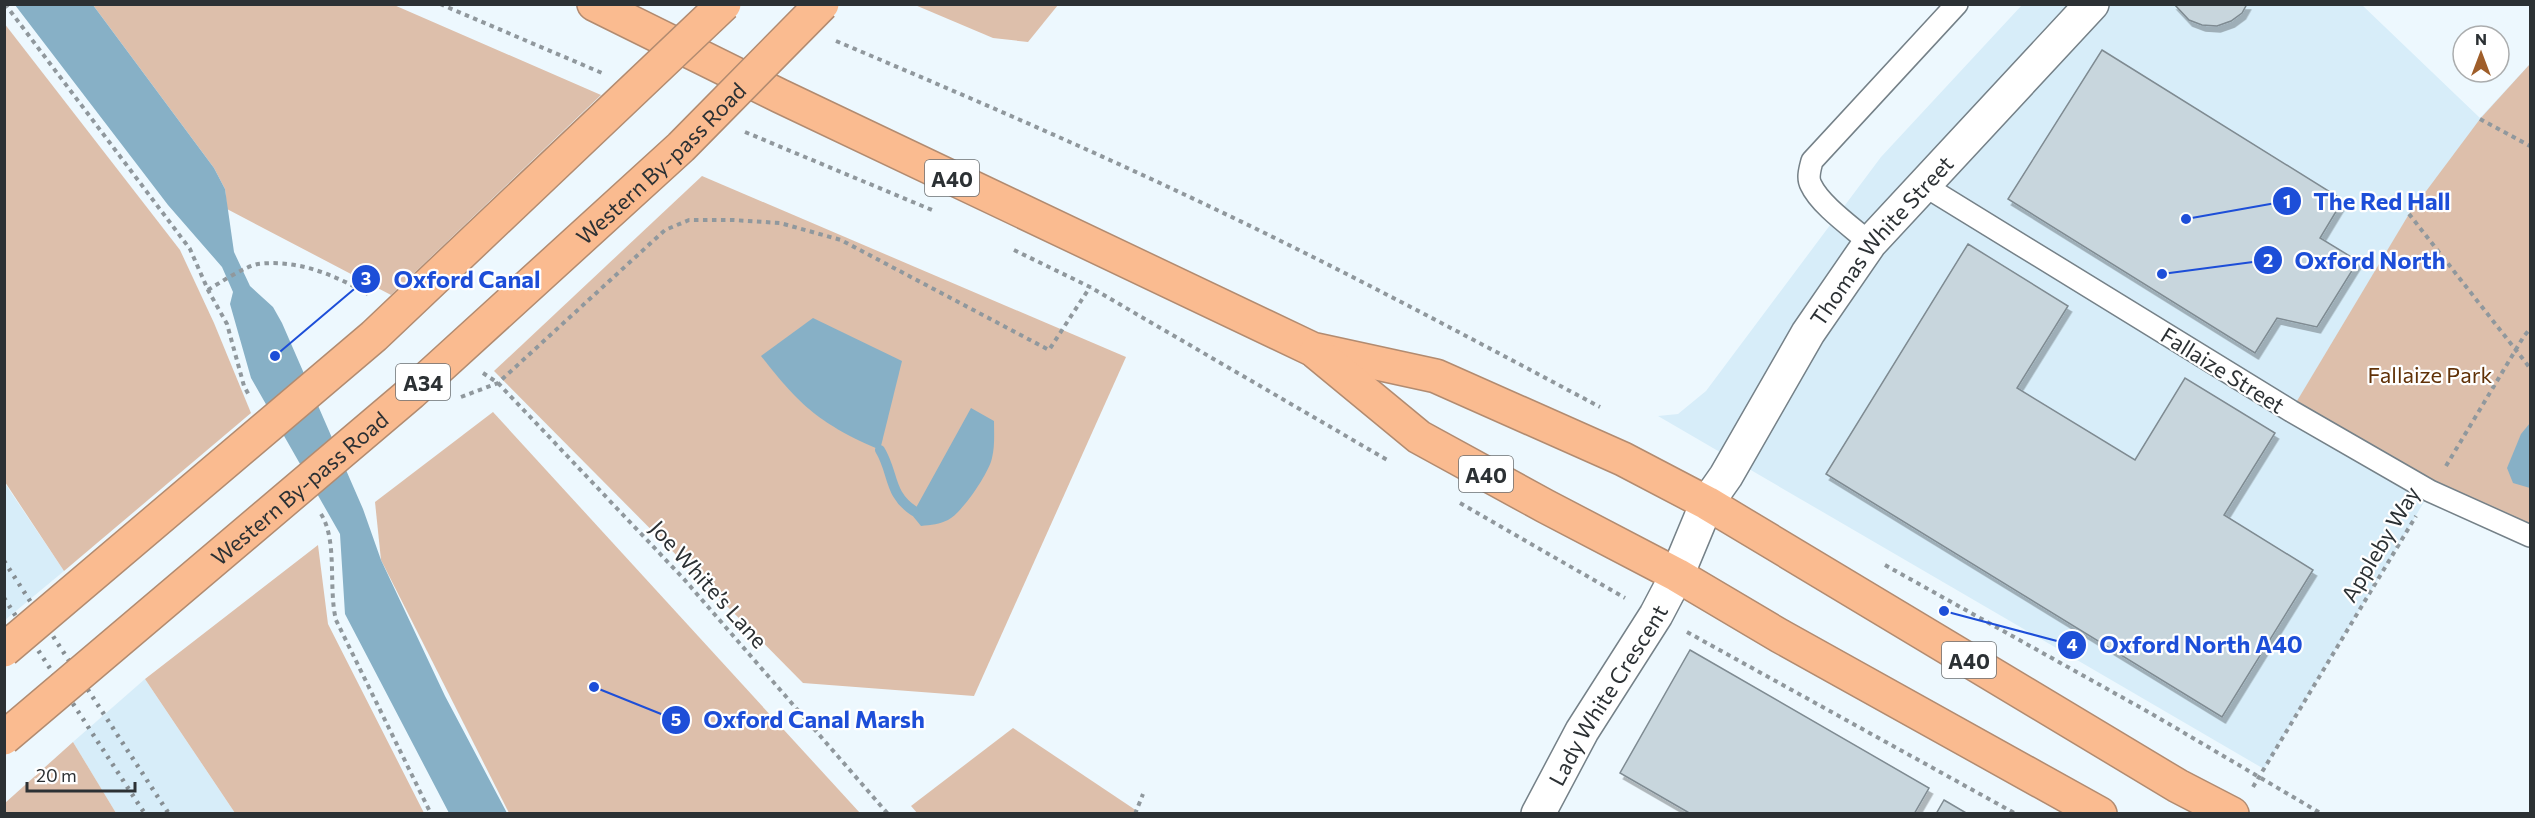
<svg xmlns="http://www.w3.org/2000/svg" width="2535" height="818" viewBox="0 0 2535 818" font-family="Commissioner,sans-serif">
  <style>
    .built { fill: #d7edf9 }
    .green { fill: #ddbfab }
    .water { fill: #87b0c6 }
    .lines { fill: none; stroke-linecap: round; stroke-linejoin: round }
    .stream { stroke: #87b0c6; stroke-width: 10 }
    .building { fill: #c8d6dd; stroke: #7f8b92; stroke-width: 1.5; filter: url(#shadow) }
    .lane-casing { stroke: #758188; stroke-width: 24 }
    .street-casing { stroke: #758188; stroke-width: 36 }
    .secondary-casing { stroke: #758188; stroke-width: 36 }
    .highway-casing { stroke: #b28b70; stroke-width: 36 }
    .path { stroke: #90989d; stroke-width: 4; stroke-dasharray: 4.5 4.5; stroke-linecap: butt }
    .lane { stroke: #fff; stroke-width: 21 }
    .street { stroke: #fff; stroke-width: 33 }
    .secondary { stroke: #fff; stroke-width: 33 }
    .highway { stroke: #fabb90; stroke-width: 33 }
    .rail { stroke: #868e93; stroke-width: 4.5; stroke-dasharray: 3 6; stroke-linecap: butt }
    .highway-bridge-casing { stroke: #b28b70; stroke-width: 36; stroke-linecap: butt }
    .highway-bridge { stroke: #fabb90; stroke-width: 33 }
    .labels { text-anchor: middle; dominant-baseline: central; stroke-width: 4.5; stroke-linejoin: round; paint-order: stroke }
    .shield { fill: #fff; stroke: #6b6f71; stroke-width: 1.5 }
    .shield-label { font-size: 21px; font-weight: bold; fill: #2c3134 }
    .street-label { font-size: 22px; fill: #2c3134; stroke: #fff }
    .park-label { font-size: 22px; fill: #613208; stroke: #fff }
    .leader { fill: none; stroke: #1d4ed8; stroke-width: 2 }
    .callout-dot { fill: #1d4ed8; stroke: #fff; stroke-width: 2 }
    .mark-label { font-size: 18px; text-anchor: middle; font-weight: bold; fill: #fff }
    .callout-label { font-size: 24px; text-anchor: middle; font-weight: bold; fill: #1d4ed8; stroke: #fff; stroke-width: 4.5; stroke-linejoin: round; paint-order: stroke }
  </style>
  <defs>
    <filter id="shadow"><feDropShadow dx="3.5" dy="6" stdDeviation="0" flood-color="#0004"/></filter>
  </defs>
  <rect width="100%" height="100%" fill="#edf8fe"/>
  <g class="built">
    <path d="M2022 5H2362L2480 118 2530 64 2430 492 2264 769 1658 416 1678 414 1706 391 1881 157Z"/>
    <path d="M4 482 64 571 5 620H4Z"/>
    <path d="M145 679 235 813H116L73 742Z"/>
  </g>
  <g class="green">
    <path d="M93 5H394L601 95 391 295 227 209 225 189 214 168Z"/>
    <path d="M915 5 1058 4V5L1028 42 993 38Z"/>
    <path d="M4 23 180 250 214 323 251 413 64 571 5 482Z"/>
    <path d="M2530 64V536L2291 411 2409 214 2480 119Z"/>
    <path d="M702 176 1126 357 974 696 803 683 494 371Z"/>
    <path d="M493 412 860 813H509L381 560 375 502Z"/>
    <path d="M318 545 328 624 424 813H235L145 679Z"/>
    <path d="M1013 728 1140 813 918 814 911 806Z"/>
    <path d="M73 742 116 813H5V803Z"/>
  </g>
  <g class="water">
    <path d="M15 5H93L214 168 225 189 234 252 250 286 273 307 282 323 363 509 381 560 445 696 507 813H449L345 614 340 534 251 378 230 304 233 292 222 267 168 205Z"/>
    <path d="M813 318 902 361 880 450C820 424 801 407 761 356Z"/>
    <path d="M971 408 994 421C994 433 995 446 992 458 989 473 962 513 948 520 940 524 931 525 921 526L912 515Z"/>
    <path d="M2530 423V488L2513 483 2507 468 2521 434Z"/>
  </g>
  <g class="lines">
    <path class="stream" d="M880 450C894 473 888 494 914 511"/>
  </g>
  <g class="building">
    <path d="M2174 4H2247L2242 13 2231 21 2217 26 2202 25 2189 20Z"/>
    <path d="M2102 50 2343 200 2320 238 2358 261 2317 327 2277 318 2255 353 2008 199Z"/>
    <path d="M1968 244 2068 306 2017 388 2135 460 2185 378 2275 433 2224 515 2313 570 2222 717 1826 474Z"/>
    <path d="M1690 650 1929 788 1914 814H1691L1620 773Z"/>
    <path d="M1944 800 1968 814H1936Z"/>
  </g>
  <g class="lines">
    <g class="lane-casing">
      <g id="lane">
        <path d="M1925 186 2291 411 2430 491 2530 536"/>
        <path d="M1870 243C1853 228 1820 205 1811 185 1807 178 1810 169 1812 161L1957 4"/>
      </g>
    </g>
    <g class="street-casing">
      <g id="street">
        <path id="s1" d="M1707 503 1726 476 1808 333 1870 243 2092 4"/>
        <path id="s2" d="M1538 814 1582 731 1656 615 1677 575"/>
      </g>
    </g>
    <g class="secondary-casing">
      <path id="secondary" d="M1677 575 1707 503"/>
    </g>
    <g class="highway-casing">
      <g id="highway">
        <path d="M594 4 780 96 1312 349 1436 376 1623 459 1707 503 2178 786 2232 814"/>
        <path d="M1316 352 1419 437 1545 506 1677 575 1780 636 2100 814"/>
      </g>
    </g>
    <g class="path">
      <path d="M5 4 190 249 208 290 227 324 244 386 250 397"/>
      <path d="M440 4 602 73"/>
      <path d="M836 41C964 95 1092 150 1217 210 1347 272 1474 340 1600 407"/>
      <path d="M2480 119 2530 146"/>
      <path d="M745 132 932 210"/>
      <path d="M2409 214 2530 368"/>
      <path d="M1014 250 1090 287 1389 461"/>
      <path d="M208 290C219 283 246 266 258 264 297 259 335 275 368 294"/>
      <path d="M483 373 498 383 683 578 888 814"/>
      <path d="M461 397 498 383 665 230 689 220H733L780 223 841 240 1049 350 1090 287"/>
      <path d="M2446 466 2524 336 2530 329"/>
      <path d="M1460 503 1625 598"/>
      <path d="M321 514C338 541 328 588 336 620L431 814"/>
      <path d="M1885 565 2152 714 2322 814"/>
      <path d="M1687 632 2016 814"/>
      <path d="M2253 787 2416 516"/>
      <path d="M1135 814 1143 794"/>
    </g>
    <use href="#lane" class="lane"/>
    <use href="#street" class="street"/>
    <use href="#secondary" class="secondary"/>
    <use href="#highway" class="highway"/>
    <g class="rail">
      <path d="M4 561 169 814"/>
      <path d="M4 598 145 814"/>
    </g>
    <g class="highway-bridge-casing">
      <g id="highway-bridge">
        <path d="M4 650 374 336 724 4"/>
        <path id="s3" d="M4 738 411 393 681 147 822 4"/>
      </g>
    </g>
    <use href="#highway-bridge" class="highway-bridge"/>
  </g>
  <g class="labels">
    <g class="shield">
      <rect x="925" y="160" width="54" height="36" rx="4.5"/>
      <rect x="396" y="364" width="54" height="36" rx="4.5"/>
      <rect x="1459" y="456" width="54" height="36" rx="4.5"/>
      <rect x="1942" y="642" width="54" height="36" rx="4.5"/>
    </g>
    <g class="shield-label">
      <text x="952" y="178">A40</text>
      <text x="423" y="382">A34</text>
      <text x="1486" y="474">A40</text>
      <text x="1969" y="660">A40</text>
    </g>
    <g class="street-label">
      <text stroke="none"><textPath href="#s3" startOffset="873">Western By-pass Road</textPath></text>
      <text stroke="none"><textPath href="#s1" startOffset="316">Thomas White Street</textPath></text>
      <text transform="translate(2223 370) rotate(32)">Fallaize Street</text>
      <text stroke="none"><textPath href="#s3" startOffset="387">Western By-pass Road</textPath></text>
      <text transform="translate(2380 544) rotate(-59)">Appleby Way</text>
      <text transform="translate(709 584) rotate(48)">Joe White’s Lane</text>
      <text stroke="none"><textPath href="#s2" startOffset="138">Lady White Crescent</textPath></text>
    </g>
    <g class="park-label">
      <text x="2430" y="374">Fallaize Park</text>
    </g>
  </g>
  <path class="leader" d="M2186 219L2287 201M2162 274L2268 260M275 356L366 279M1944 611L2072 645M594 687L676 720"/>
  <g class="callout-dot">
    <circle cx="2186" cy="219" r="6"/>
    <circle cx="2162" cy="274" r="6"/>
    <circle cx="275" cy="356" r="6"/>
    <circle cx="1944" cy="611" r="6"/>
    <circle cx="594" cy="687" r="6"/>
    <circle cx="2287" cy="201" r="15"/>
    <circle cx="2268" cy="260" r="15"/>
    <circle cx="366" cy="279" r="15"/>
    <circle cx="2072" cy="645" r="15"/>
    <circle cx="676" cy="720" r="15"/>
  </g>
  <g class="mark-label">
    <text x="2287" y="208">1</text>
    <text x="2268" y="267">2</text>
    <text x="366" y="285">3</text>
    <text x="2072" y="651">4</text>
    <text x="676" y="726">5</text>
  </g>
  <g class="callout-label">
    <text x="2382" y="210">The Red Hall</text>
    <text x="2370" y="269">Oxford North</text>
    <text x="467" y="288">Oxford Canal</text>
    <text x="2201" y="653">Oxford North A40</text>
    <text x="814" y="728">Oxford Canal Marsh</text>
  </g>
  <rect width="2535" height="818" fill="none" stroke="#2c3134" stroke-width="12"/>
  <g transform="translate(2481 54)"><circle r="28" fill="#ffffff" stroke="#abadae" stroke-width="1.5"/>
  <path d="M0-4.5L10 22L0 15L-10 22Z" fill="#9f5e2a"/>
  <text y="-9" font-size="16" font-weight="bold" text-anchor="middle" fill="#2c3134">N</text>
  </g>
  <path d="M27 782v9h108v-9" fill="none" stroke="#2c3134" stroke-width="3"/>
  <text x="36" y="782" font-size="18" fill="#2c3134" stroke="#ffffff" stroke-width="4.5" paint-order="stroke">20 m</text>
</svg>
